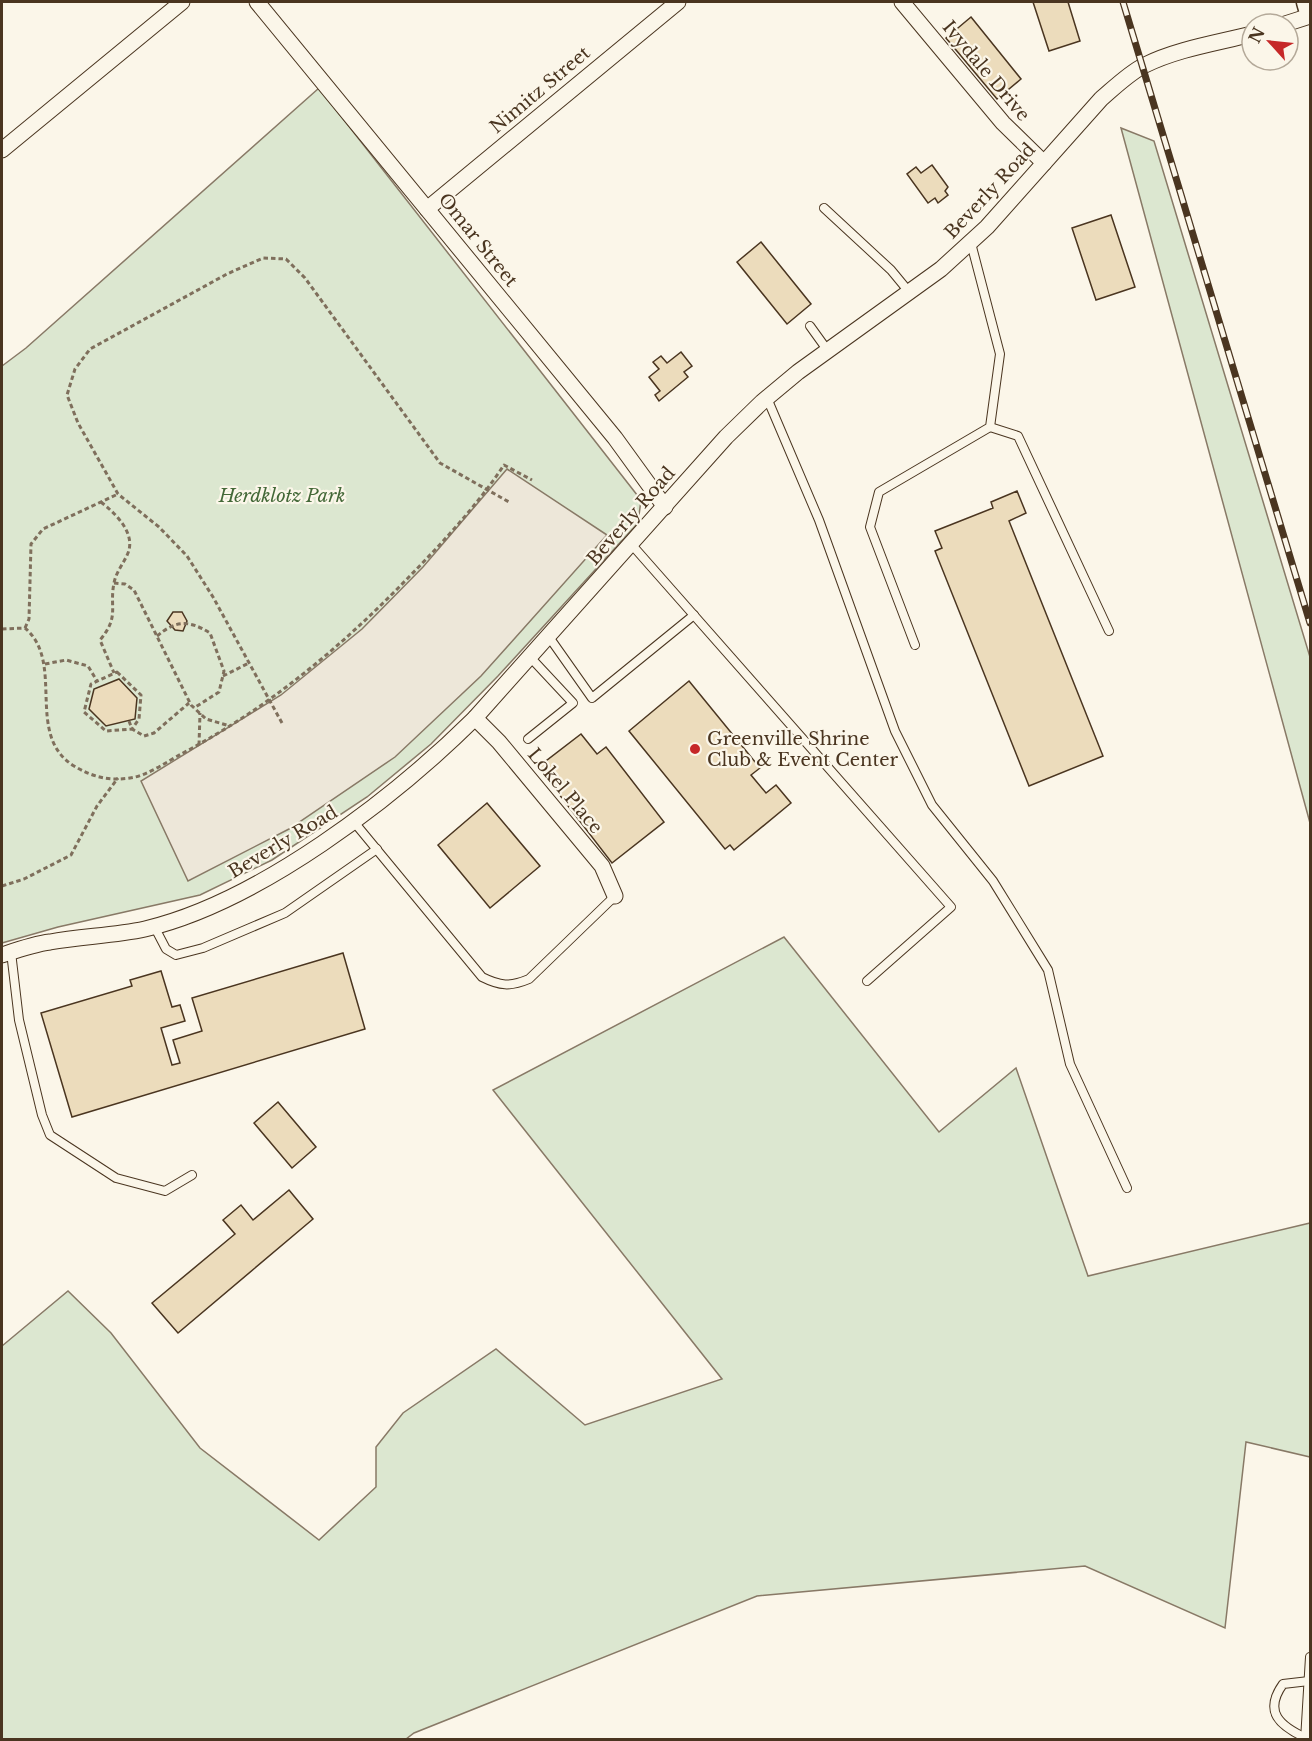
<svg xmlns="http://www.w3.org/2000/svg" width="1312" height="1741" viewBox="0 0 1312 1741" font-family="'Libre Baskerville',serif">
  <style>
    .green { fill: #dce7d0; stroke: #887966; stroke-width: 1.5 }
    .parking { fill: #ede7d9; stroke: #887966; stroke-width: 1.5 }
    .building { fill: #ecdcbc; stroke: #4a3520; stroke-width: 1.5 }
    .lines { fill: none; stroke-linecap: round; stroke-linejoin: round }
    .lane-casing { stroke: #4a3520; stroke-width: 10 }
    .street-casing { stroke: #4a3520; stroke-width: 17 }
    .secondary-casing { stroke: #4a3520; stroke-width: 25 }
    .path { stroke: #7f6f5c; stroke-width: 3; stroke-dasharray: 4.5 3; stroke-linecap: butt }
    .lane { stroke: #fbf6e9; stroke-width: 8 }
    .street { stroke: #fbf6e9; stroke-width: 15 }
    .secondary { stroke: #fbf6e9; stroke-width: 22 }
    .rail-casing { stroke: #4a3520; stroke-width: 7 }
    .rail { stroke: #fbf6e9; stroke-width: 4.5; stroke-dasharray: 14; stroke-linecap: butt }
    .poi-dot { fill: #c62828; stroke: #fbf6e9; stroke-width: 2 }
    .labels { text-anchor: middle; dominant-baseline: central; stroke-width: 4.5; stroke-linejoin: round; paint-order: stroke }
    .street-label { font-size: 18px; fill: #4a3520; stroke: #fbf6e9 }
    .park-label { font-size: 18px; font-style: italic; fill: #436837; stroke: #fbf6e9 }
    .poi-label { font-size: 18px; fill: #4a3520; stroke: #fbf6e9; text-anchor: start }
  </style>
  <rect width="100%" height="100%" fill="#fbf6e9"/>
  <g class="green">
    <path d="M319 88 641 500 638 523 498 676 431 744 367 797 272 860 200 895 58 927 2 943V366L26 348Z"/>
    <path d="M1121 128 1154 141 1310 657V823Z"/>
    <path d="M784 937 939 1132 1016 1068 1088 1276 1310 1223V1457L1246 1442 1225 1628 1085 1566 757 1596 414 1733 406 1739H2V1346L68 1291 111 1333 200 1448 319 1540 376 1487V1447L403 1413 496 1349 585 1425 722 1379 493 1090Z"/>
  </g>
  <path class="parking" d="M507 469 607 535 481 676 395 757 289 829 188 881 141 781 281 695 362 629 423 567Z"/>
  <g class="building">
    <path d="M1033 2H1068L1080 41 1049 51Z"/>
    <path d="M971 17 1021 79 997 99 946 38Z"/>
    <path d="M932 165 948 187 945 191 948 195 938 203 935 198 928 203 907 174 916 167 921 173Z"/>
    <path d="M1111 215 1135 287 1096 300 1072 228Z"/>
    <path d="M761 242 811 304 787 324 737 262Z"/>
    <path d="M681 352 692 366 684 372 688 377 659 401 655 395 660 391 649 377 659 369 653 362 661 356 667 363Z"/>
    <path d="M1017 491 1026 513 1009 521 1103 756 1029 786 935 551 942 548 935 531 993 508 991 502Z"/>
    <path d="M173 612H182L187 621 183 631 175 630 167 621Z"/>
    <path d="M119 679 137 698 135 719 106 726 89 709 94 689Z"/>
    <path d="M689 681 760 768 751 775 766 793 776 785 791 803 734 850 730 845 725 849 629 731Z"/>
    <path d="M581 734 597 754 606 747 664 822 612 863 538 767Z"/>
    <path d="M487 803 540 866 490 908 438 845Z"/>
    <path d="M343 953 365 1029 72 1117 41 1013 132 986 130 980 161 971 172 1007 180 1005 185 1021 161 1028 172 1065 180 1063 173 1040 202 1031 192 998Z"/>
    <path d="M278 1102 316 1147 292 1168 254 1123Z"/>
    <path d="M289 1190 313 1219 178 1333 152 1303 235 1234 223 1220 241 1205 253 1220Z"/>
  </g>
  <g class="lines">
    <g class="lane-casing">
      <g id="lane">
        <path d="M824 208 891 270 910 293"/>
        <path d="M810 326 828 351"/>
        <path d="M767 398 819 520 895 731 932 805 993 881 1048 970 1070 1064 1127 1188"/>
        <path d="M990 427 1018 436 1109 631"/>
        <path d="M632 545 951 907 867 981"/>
        <path d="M549 637 592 698 694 615"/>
        <path d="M915 645 870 527 879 492 990 427 1000 354 971 243"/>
        <path d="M528 739 573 703 530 657"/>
        <path d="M354 822 482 977C500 986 510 987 529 979L615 896"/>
        <path d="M154 926 166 949 176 955 203 948 285 913 377 849"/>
        <path d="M11 952 19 1020 42 1115 50 1135 116 1178 165 1191 192 1175"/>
        <path d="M1306 1738C1280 1726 1263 1712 1283 1684L1309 1681"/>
        <path d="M1305 1740 1310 1657"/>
      </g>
    </g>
    <g class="street-casing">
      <g id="street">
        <path d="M257 2 615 438 665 507"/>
        <path d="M902 2 1003 123 1044 163"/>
        <path d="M1285 24 1310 16"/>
        <path d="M2 150 182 2"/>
        <path d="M427 209 678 2"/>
        <path d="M475 718 499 742 602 866 615 896"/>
        <path d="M2 955C17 950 34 944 50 942 81 936 113 936 145 929 259 902 393 799 475 718L726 437 762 402 798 372 941 269 987 227 1101 99C1115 87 1129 73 1145 65 1177 49 1217 43 1252 34"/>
      </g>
    </g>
    <g class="secondary-casing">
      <path id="secondary" d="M1308 2 1310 9"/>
    </g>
    <g class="path">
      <path d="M101 502C115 513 136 533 128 553 124 563 116 572 114 583 109 608 120 616 100 640L114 673"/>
      <path d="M114 583 125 584 134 590 191 705 206 719 230 726"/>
      <path d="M25 628 29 619 31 544 43 529 118 494"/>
      <path d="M2 629 25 628C66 663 24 735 74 766 92 777 109 781 130 778 147 776 168 761 183 753 268 708 340 648 407 579 442 543 476 507 504 465L532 480"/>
      <path d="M157 636C176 620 189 620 210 633L224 671 219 692 194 708"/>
      <path d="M45 664 66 660 88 666 97 681"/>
      <path d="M117 672 141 695 139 719 132 729 106 731 84 712 91 684Z"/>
      <path d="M223 676 249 663"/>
      <path d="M129 721 132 729 144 736 154 733 189 703"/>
      <path d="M282 723 213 597 187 556 159 527 118 494 78 423 67 395 75 369 90 349 227 274 263 258 286 259 305 278 440 463 509 502"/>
      <path d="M199 745 200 713"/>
      <path d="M2 886 24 879 71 855 97 806 118 778"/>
    </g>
    <use href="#lane" class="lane"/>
    <use href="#street" class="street"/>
    <use href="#secondary" class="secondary"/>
    <g class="rail-casing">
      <path id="rail" d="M1123 2 1310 623"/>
    </g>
    <use href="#rail" class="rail"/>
  </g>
  <circle class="poi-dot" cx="695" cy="749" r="6"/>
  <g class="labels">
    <g class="street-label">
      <text transform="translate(986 71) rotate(50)">Ivydale Drive</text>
      <text transform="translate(540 90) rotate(-40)">Nimitz Street</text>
      <text transform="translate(990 191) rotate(-47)">Beverly Road</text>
      <text transform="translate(478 240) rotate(51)">Omar Street</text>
      <text transform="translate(631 516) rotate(-49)">Beverly Road</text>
      <text transform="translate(565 791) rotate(50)">Lokel Place</text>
      <text transform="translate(283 842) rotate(-31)">Beverly Road</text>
    </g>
    <g class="park-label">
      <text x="282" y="496">Herdklotz Park</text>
    </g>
    <g class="poi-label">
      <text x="707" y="739">Greenville Shrine<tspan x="707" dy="21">Club &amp; Event Center</tspan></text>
    </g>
  </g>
  <rect width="1312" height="1741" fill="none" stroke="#4a3520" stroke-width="6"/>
  <g transform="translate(1270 42) rotate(297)"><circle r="28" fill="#fbf6e9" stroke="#b4a999" stroke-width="1.5"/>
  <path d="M0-4.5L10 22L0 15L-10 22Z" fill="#c62828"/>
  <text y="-9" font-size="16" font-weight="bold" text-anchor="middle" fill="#4a3520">N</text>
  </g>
</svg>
